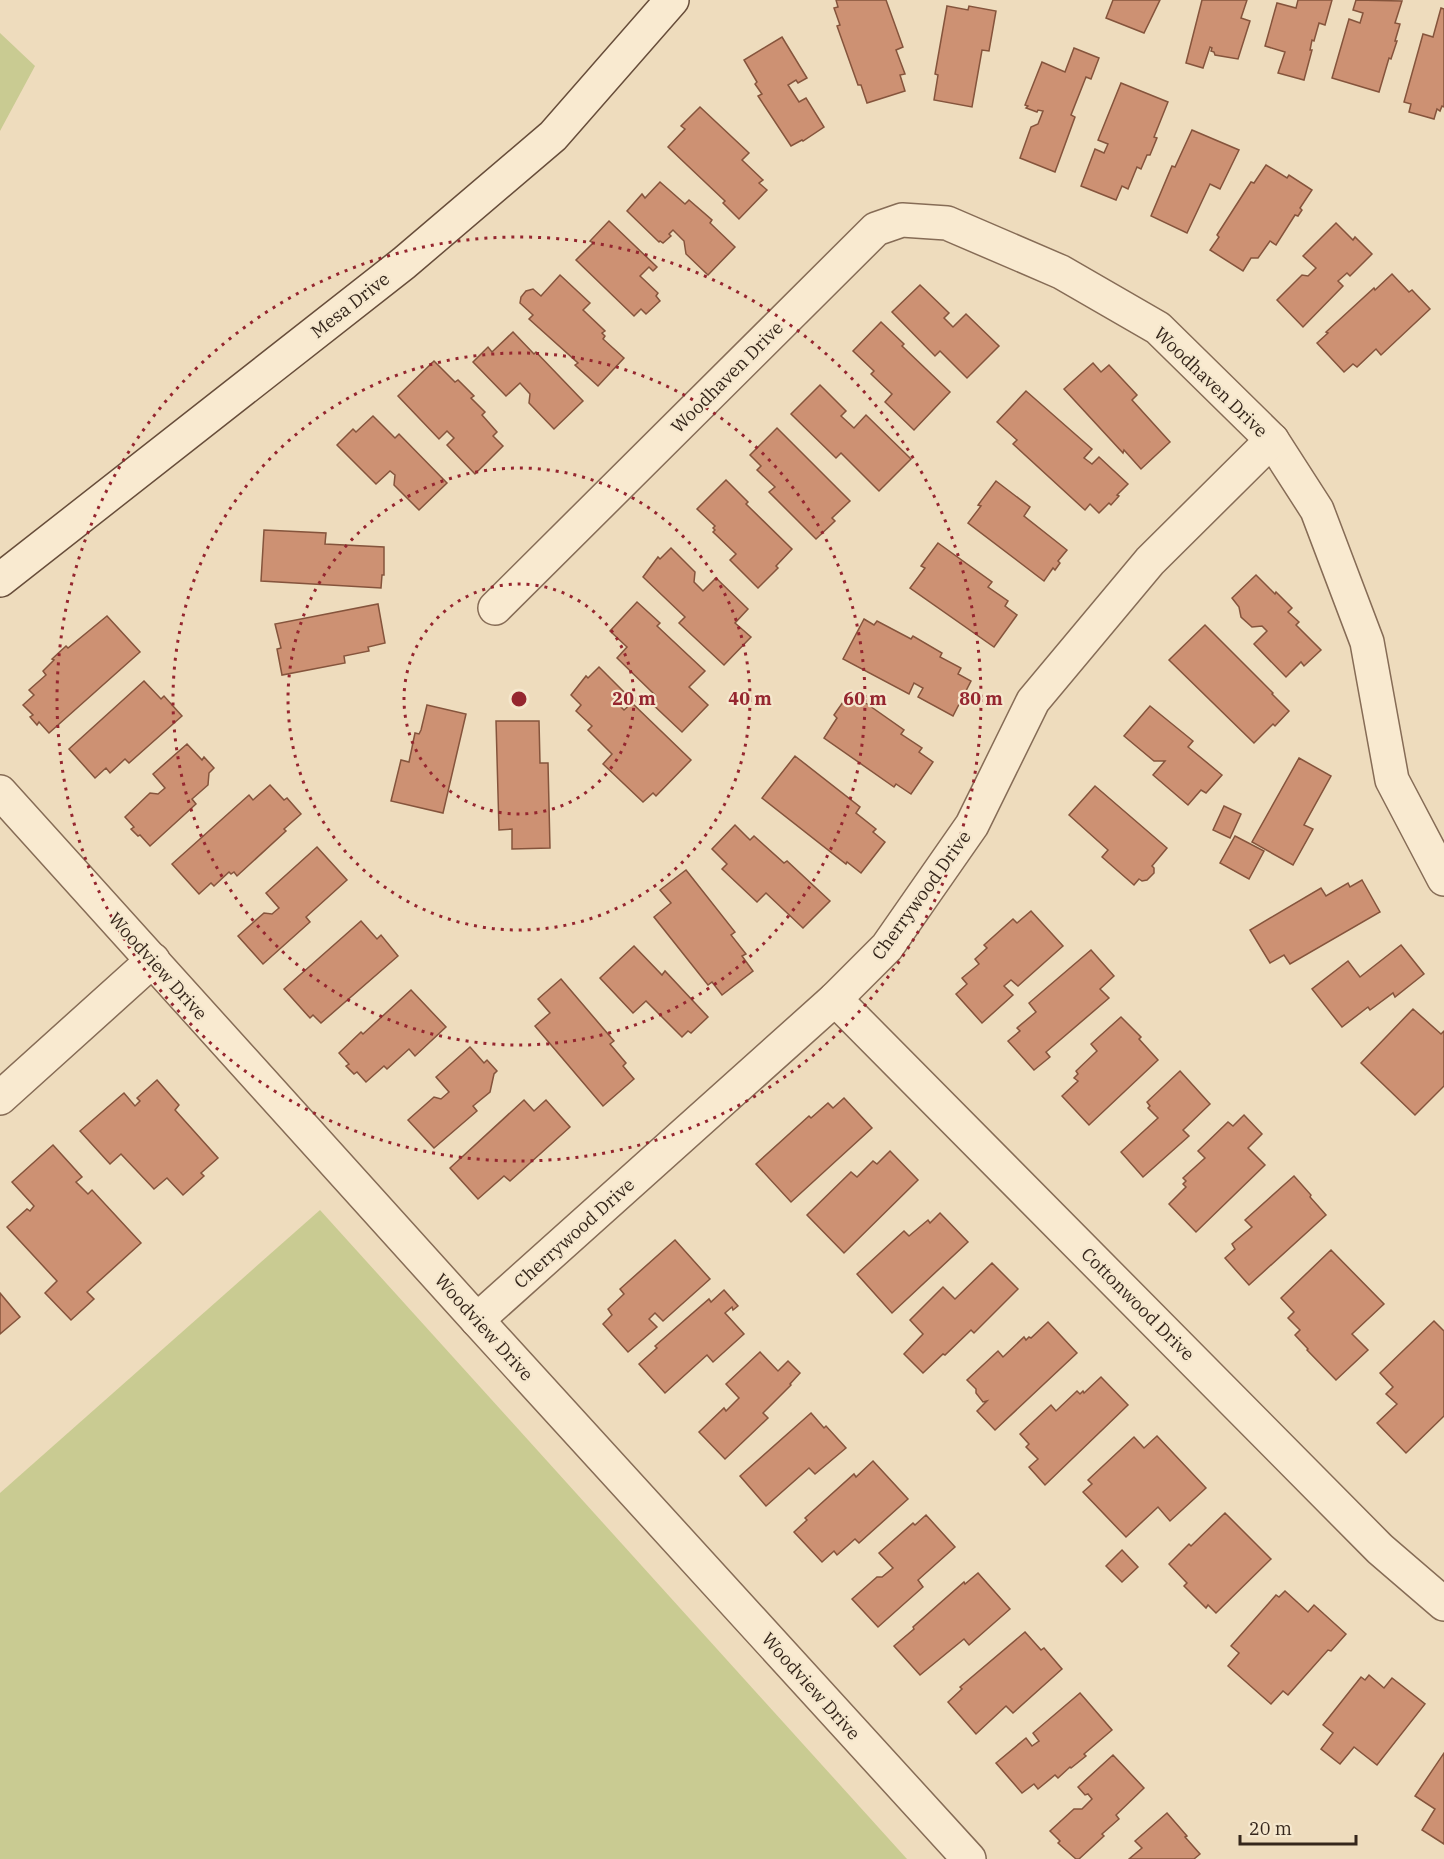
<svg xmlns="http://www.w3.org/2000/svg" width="1444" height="1859" viewBox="0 0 1444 1859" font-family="'IBM Plex Serif',serif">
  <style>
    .green { fill: #c9cb92 }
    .building { fill: #cd9173; stroke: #85543c; stroke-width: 1.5 }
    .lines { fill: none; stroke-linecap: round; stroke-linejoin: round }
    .minor-casing { stroke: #866c56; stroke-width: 36 }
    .secondary-casing { stroke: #674d3a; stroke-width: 36 }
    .minor { stroke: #f9ead0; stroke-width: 33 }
    .secondary { stroke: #f9ead0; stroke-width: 33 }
    .ring { fill: none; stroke: #95262f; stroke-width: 3; stroke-dasharray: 3 6 }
    .labels { text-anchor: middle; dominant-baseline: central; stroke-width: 4.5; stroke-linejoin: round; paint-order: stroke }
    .street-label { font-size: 18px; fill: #35261b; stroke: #f5e7cd }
    .centre { fill: #95262f; stroke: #f5e7cd; stroke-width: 3 }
    .ring-label { font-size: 18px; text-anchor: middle; font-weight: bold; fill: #95262f; stroke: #f5e7cd; stroke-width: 4.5; stroke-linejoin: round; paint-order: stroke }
  </style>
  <rect width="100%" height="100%" fill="#eedcbd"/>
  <g class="green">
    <path d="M0 33 35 66 0 131Z"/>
    <path d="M320 1210 907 1859H0V1493Z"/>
  </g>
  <g class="building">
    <path d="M836 0H886L903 47 896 50 905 74 900 75 905 91 867 103 861 85H858L837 26 840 25 834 8 838 7Z"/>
    <path d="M1113 0H1160L1144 33 1106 18Z"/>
    <path d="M1202 0H1247L1241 18 1250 21 1238 59 1215 55 1214 52 1211 51 1212 48 1210 47 1203 68 1186 63Z"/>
    <path d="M1298 0H1332L1325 25 1319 23 1314 41 1312 40 1310 50H1312L1304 80 1278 73 1285 52 1265 46 1277 3 1296 8Z"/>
    <path d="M1356 0 1402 1 1395 23 1400 24 1395 41H1397L1391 59 1389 58 1379 92 1332 78 1349 19 1360 23 1363 13 1353 10Z"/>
    <path d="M947 6 968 10 969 6 996 11 989 51 982 50 972 107 934 100 938 75 935 74Z"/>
    <path d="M1441 8 1444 9V107L1442 106 1440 111 1437 109 1434 119 1409 112 1411 104 1404 102 1423 34 1433 37Z"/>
    <path d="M782 37 807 78 798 83 796 80 788 85 799 102 806 98 824 127 803 141 802 140 791 146 758 96 762 94 755 84 757 82 744 60Z"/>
    <path d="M1074 48 1099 58 1091 79 1086 77 1071 115 1075 117 1055 172 1020 158 1031 127 1038 124 1043 111 1038 110 1037 112 1026 108 1028 106 1025 105 1042 62 1065 72Z"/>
    <path d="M1121 83 1168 102 1154 137 1157 138 1150 155H1147L1141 169 1137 167 1128 189 1122 186 1116 200 1081 186 1095 149 1104 153 1108 144 1098 140Z"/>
    <path d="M700 107 749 153 742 160 763 180 759 183 767 190 739 219 723 203 725 201 668 147 685 129 681 126Z"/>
    <path d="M1192 130 1239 150 1220 189 1210 184 1187 233 1151 216 1172 166 1175 167Z"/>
    <path d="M1266 165 1287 178 1289 175 1312 190 1300 208 1302 210 1298 216 1295 215 1276 245 1270 241 1258 258H1251L1243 271 1210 250 1219 237 1217 235 1251 182 1254 183Z"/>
    <path d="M660 182 685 204 689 200 712 220 710 223 735 247 708 275 686 254 684 241 673 230 669 234 671 236 663 243 660 241 659 242 627 211 642 194 645 198Z"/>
    <path d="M609 221 657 267 653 271 649 267 640 276 658 293 656 296 660 301 646 314 641 309 634 316 576 260 593 243 590 241Z"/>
    <path d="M1336 223 1353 240 1355 237 1372 254 1350 276 1347 273 1338 281 1343 286 1303 327 1277 300 1302 275 1308 276 1316 268 1303 256Z"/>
    <path d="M1392 274 1409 292 1412 290 1430 309 1381 355 1376 349 1357 367 1353 364 1344 372 1317 343 1328 333 1326 332 1374 288 1375 290Z"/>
    <path d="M560 275 590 303 583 310 605 331 602 333 605 336 603 339 624 358 598 386 575 365 578 363 529 319 533 315 520 303 521 297 526 291 533 289 541 296Z"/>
    <path d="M920 285 949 313 944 318 953 327 966 314 999 346 967 378 940 351 935 356 892 312Z"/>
    <path d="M881 322 904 344 902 346 950 392 914 430 885 402 892 394 871 374 874 371 853 351Z"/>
    <path d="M513 332 534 354 536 352 583 401 554 429 529 403 530 394 520 383 506 396 473 362 488 347 492 352Z"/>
    <path d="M434 361 455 382 458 380 474 396 471 398 485 412 482 415 497 432 493 436 503 446 475 474 447 445 454 438 447 431 439 439 398 396Z"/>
    <path d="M1093 363 1101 372 1109 365 1137 395 1132 400 1170 442 1141 469 1124 450 1123 453 1064 389Z"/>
    <path d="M820 385 846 411 841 416 854 428 866 415 911 459 879 491 841 453 836 458 791 414Z"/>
    <path d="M1026 391 1092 449 1084 458 1092 464 1099 457 1128 484 1117 495 1119 496 1111 505 1109 503 1099 513 1090 504 1085 510 1013 444 1017 440 997 422Z"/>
    <path d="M373 416 395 438 399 434 447 483 419 510 394 485 395 475 390 471 376 484 337 445 353 429 356 432Z"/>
    <path d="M777 428 850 501 832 518 835 521 816 539 769 492 775 487 757 470 761 466 750 455Z"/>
    <path d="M726 480 748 502 746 504 792 549 776 566 778 568 758 588 730 560 736 554 713 532 715 530 713 528 715 526 697 509Z"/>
    <path d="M996 481 1030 507 1024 516 1067 550 1058 561 1060 563 1055 570 1053 568 1044 581 968 523 981 506 978 505Z"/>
    <path d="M264 530 326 533 325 544 384 547V575H382L381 588 261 581Z"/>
    <path d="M938 543 992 582 988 587 1008 601 1005 606 1017 615 994 647 910 588 925 568 921 566Z"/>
    <path d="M671 548 695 572 694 582 703 591 716 578 748 609 735 623 751 637 724 665 679 623 685 617 643 577 658 557 660 559Z"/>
    <path d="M1256 575 1275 594 1276 592 1292 608 1288 612 1299 622 1296 625 1321 650 1304 666 1301 662 1286 677 1254 644 1267 631 1262 626 1252 627 1241 617 1239 607 1232 598Z"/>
    <path d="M637 602 660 623 657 626 705 671 689 687 708 705 682 732 649 701 655 695 617 658 627 647 610 631Z"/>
    <path d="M378 604 385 643 368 647 369 651 344 656 345 663 282 675 277 649 281 648 275 624Z"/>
    <path d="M107 616 140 652 49 733 39 722 37 725 30 717 33 715 23 705 34 695 29 690 46 675 43 671 54 660 52 659 66 646 68 648Z"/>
    <path d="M864 619 874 625 877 621 911 639 913 636 942 653 940 657 961 668 958 674 971 681 953 716 918 697 923 688 914 683 909 694 843 659Z"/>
    <path d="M1205 625 1273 693 1272 694 1289 711 1275 726 1273 724 1254 743 1169 660Z"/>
    <path d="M599 667 627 695 618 704 624 710 632 703 691 760 656 796 653 793 643 802 603 764 612 754 588 730 592 726 576 711 581 705 571 695 586 676 588 678Z"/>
    <path d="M144 681 161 699 164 696 182 716 129 763 125 759 110 773 106 768 95 778 69 749Z"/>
    <path d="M850 692 904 730 901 734 922 748 919 752 933 762 911 794 896 784 894 787 824 738 837 718 834 715Z"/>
    <path d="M427 705 466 714 443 813 391 801 401 760 409 762 415 733 419 734 421 730Z"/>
    <path d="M1150 706 1193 741 1188 747 1222 775 1206 793 1201 790 1188 805 1153 775 1165 761H1154L1124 736Z"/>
    <path d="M496 721H539L540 763H548L550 848 512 849V829L499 830Z"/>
    <path d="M187 744 202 760 204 757 214 768 209 773 208 785 192 799 196 804 150 846 140 835 138 836 131 829 134 827 125 817 150 793 158 794 165 788 153 774Z"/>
    <path d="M795 756 860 807 856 813 876 829 873 832 885 842 861 873 847 862 846 864 762 798Z"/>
    <path d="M1299 758 1331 776 1304 825 1313 829 1293 865 1252 842Z"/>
    <path d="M270 785 284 800 287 798 301 814 284 829 286 831 237 876 234 872 231 874 229 872 214 886 211 883 199 894 172 864 249 795 253 800Z"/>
    <path d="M1095 786 1167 848 1152 866 1154 868V873L1147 880 1142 881 1139 879 1134 885 1102 857 1108 850 1069 815Z"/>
    <path d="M1224 806 1241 814 1230 838 1213 830Z"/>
    <path d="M735 825 750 840 754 836 784 863 787 861 830 901 803 928 766 893 757 902 722 869 727 864 712 849Z"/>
    <path d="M1235 836 1264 851 1249 879 1220 863Z"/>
    <path d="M317 847 347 880 306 917 310 922 263 964 238 936 264 913 272 914 279 908 266 893Z"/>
    <path d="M686 870 735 932 731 935 746 954 742 956 753 971 722 995 712 982 708 985 654 917 671 903 660 890Z"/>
    <path d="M1362 880 1380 912 1290 964 1284 955 1270 963 1250 930 1321 888 1326 896 1348 883 1350 887Z"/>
    <path d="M1031 911 1063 946 1018 986 1011 980 1004 986 1013 995 982 1023 956 994 967 984 962 978 979 964 975 959 987 948 984 945 1013 919 1017 923Z"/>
    <path d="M361 921 377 939 381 935 398 956 321 1023 313 1015 310 1018 284 989Z"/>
    <path d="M1401 945 1424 974 1395 997 1393 993 1370 1010 1368 1007 1342 1027 1312 989 1348 961 1360 977Z"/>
    <path d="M634 946 662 975 665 971 708 1017 691 1033 688 1031 682 1037 646 1001 633 1013 600 978Z"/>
    <path d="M1091 950 1114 976 1100 989 1109 998 1046 1052 1050 1057 1034 1070 1008 1041 1020 1031 1017 1028 1036 1012 1029 1003Z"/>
    <path d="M561 979 614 1041 610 1044 626 1063 623 1066 634 1079 603 1106 535 1026 550 1013 538 999Z"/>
    <path d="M411 990 446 1027 415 1056 409 1049 387 1069 384 1066 366 1082 357 1072 354 1074 346 1066 349 1064 339 1053 361 1032 363 1034Z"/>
    <path d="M1413 1009 1441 1034 1444 1031V1086L1415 1115 1361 1063Z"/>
    <path d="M1121 1017 1141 1037 1139 1039 1158 1060 1089 1125 1062 1096 1078 1081 1074 1078 1078 1074 1076 1071 1097 1051 1091 1044Z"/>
    <path d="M470 1047 484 1063 487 1060 497 1071 494 1074 490 1092 473 1106 477 1111 434 1148 408 1120 434 1097 441 1099 449 1092 436 1077Z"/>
    <path d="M1180 1071 1210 1104 1183 1130 1189 1136 1143 1177 1121 1152 1158 1118 1148 1108 1150 1106 1147 1102Z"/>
    <path d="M157 1080 179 1105 175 1110 218 1158 201 1173 204 1176 183 1195 167 1178 154 1189 121 1154 110 1164 80 1131 124 1093 135 1106 140 1101 137 1098Z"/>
    <path d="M844 1098 872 1128 791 1202 756 1164 809 1116 811 1118 828 1103 833 1108Z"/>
    <path d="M524 1100 534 1111 546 1100 570 1127 510 1181 504 1176 478 1199 450 1168Z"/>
    <path d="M1244 1115 1262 1134 1248 1148 1265 1165 1196 1232 1169 1204 1186 1187 1183 1184 1186 1181 1183 1178 1205 1158 1198 1151 1228 1122 1233 1126Z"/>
    <path d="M53 1145 82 1177 76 1182 88 1194 92 1190 141 1243 87 1292 94 1299 71 1320 45 1293 57 1281 7 1227 27 1209 30 1211 34 1206 12 1182Z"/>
    <path d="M890 1151 918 1180 844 1253 807 1215 851 1172 857 1177 873 1161 877 1164Z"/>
    <path d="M1294 1176 1311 1195 1310 1197 1326 1215 1249 1285 1225 1258 1235 1249 1232 1244 1252 1227 1245 1220Z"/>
    <path d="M940 1213 968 1242 892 1313 857 1274 904 1231 909 1236 928 1220 930 1223Z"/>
    <path d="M675 1240 710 1279 663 1321 655 1313 649 1319 657 1327 628 1352 603 1324 612 1315 608 1309 624 1294 620 1289Z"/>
    <path d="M1331 1250 1384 1304 1352 1334 1368 1350 1336 1380 1307 1350 1308 1349 1295 1335 1300 1330 1288 1318 1294 1312 1281 1298Z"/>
    <path d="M992 1263 1018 1289 974 1333 971 1330 945 1355 943 1354 923 1373 904 1354 923 1334 910 1320 943 1287 955 1299Z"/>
    <path d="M724 1290 738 1306 733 1310 732 1307 725 1313 744 1334 713 1362 707 1355 665 1393 639 1364 657 1348 655 1346 709 1299 711 1302Z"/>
    <path d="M0 1293 20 1317 0 1334Z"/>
    <path d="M1434 1321 1444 1331V1416L1406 1453 1377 1423 1397 1404 1386 1394 1393 1387 1380 1373Z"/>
    <path d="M1048 1322 1077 1353 995 1430 977 1411 987 1401 983 1402 976 1393V1389L967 1380 998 1351 1003 1357 1024 1337 1026 1340 1029 1337 1031 1338Z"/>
    <path d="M760 1352 778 1371 788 1361 800 1373 790 1384 791 1385 763 1413 768 1418 725 1459 699 1432 724 1408 726 1411 739 1398 726 1384Z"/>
    <path d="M1101 1377 1128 1405 1045 1485 1029 1467 1038 1459 1026 1447 1029 1444 1020 1434 1051 1405 1056 1411 1077 1391 1080 1394 1083 1391 1084 1393Z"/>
    <path d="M811 1413 824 1428 826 1426 846 1448 815 1474 809 1468 766 1506 740 1476Z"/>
    <path d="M1157 1436 1206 1488 1170 1521 1158 1507 1126 1537 1083 1492 1092 1484 1088 1480 1134 1437 1144 1448Z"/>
    <path d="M873 1461 908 1499 859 1543 855 1539 837 1555 834 1551 822 1562 794 1532 807 1520 805 1518 854 1474 856 1477Z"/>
    <path d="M1225 1513 1271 1559 1216 1613 1208 1605 1206 1608 1184 1586 1187 1583 1169 1564 1189 1544 1191 1546Z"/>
    <path d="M926 1515 955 1547 918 1580 923 1587 878 1627 852 1599 877 1577H882L893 1568 879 1553 913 1523 915 1525Z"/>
    <path d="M1122 1550 1138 1567 1122 1582 1106 1566Z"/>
    <path d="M978 1573 1010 1609 969 1645 964 1639 920 1675 894 1646 914 1629 913 1627 964 1582 965 1584Z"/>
    <path d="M1285 1591 1308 1612 1314 1605 1346 1634 1331 1651 1328 1650 1288 1695 1283 1691 1271 1704 1228 1666 1239 1653 1231 1646 1276 1595 1279 1597Z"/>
    <path d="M1025 1632 1041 1650 1044 1648 1062 1669 1013 1713 1006 1706 976 1734 948 1702 962 1689 960 1687Z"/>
    <path d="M1369 1675 1384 1688 1392 1678 1425 1704 1377 1765 1354 1747 1340 1764 1321 1749 1333 1733 1323 1725 1361 1677 1365 1680Z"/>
    <path d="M1080 1693 1112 1730 1084 1754 1086 1756 1071 1768 1070 1767 1058 1778 1055 1775 1038 1789 1034 1784 1022 1793 996 1763 1026 1738 1032 1746 1039 1741 1033 1733Z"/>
    <path d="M1444 1753V1844L1422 1830 1435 1809 1415 1796Z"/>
    <path d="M1113 1755 1144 1788 1116 1815 1119 1819 1102 1834 1104 1836 1079 1859H1076L1058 1843 1060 1841 1050 1831 1074 1809H1082L1092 1799 1088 1794 1085 1795 1078 1787Z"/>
    <path d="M1167 1813 1187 1836 1185 1837 1200 1854 1194 1859H1129L1142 1848 1135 1841Z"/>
  </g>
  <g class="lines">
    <g class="minor-casing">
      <g id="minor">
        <path d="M495 608 876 229 902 220 947 223 1061 272 1158 328 1272 440 1317 510 1367 642 1392 780 1444 879"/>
        <path d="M0 792 477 1320 969 1859"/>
        <path d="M835 999 1380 1549 1444 1604"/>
        <path d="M0 1098 153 960"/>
        <path d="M477 1320 835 999 887 947 972 825 1033 701 1150 561 1272 440"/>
      </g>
    </g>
    <g class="secondary-casing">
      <path id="secondary" d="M0 580 404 263 553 136 672 0"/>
    </g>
    <use href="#minor" class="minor"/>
    <use href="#secondary" class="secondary"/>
  </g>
  <g class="ring">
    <circle cx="519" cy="699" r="115"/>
    <circle cx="519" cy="699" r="231"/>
    <circle cx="519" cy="699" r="346"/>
    <circle cx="519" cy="699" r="462"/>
  </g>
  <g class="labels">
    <g class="street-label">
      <text transform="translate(350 305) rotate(-38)">Mesa Drive</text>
      <text transform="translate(727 377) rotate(-45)">Woodhaven Drive</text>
      <text transform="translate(1211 382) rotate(44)">Woodhaven Drive</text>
      <text transform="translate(921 895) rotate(-54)">Cherrywood Drive</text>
      <text transform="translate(158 966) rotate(48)">Woodview Drive</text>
      <text transform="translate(574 1233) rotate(-42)">Cherrywood Drive</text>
      <text transform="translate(1138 1304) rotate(45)">Cottonwood Drive</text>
      <text transform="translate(484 1327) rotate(48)">Woodview Drive</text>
      <text transform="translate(811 1686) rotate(48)">Woodview Drive</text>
    </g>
  </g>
  <circle cx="519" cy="699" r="9" class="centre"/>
  <g class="ring-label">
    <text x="634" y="705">20 m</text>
    <text x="750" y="705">40 m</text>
    <text x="865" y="705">60 m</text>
    <text x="981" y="705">80 m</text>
  </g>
  <path d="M1240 1835v9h116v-9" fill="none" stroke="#35261b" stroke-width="3"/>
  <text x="1249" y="1835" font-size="18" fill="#35261b" stroke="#f5e7cd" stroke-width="4.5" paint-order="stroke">20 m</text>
</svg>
